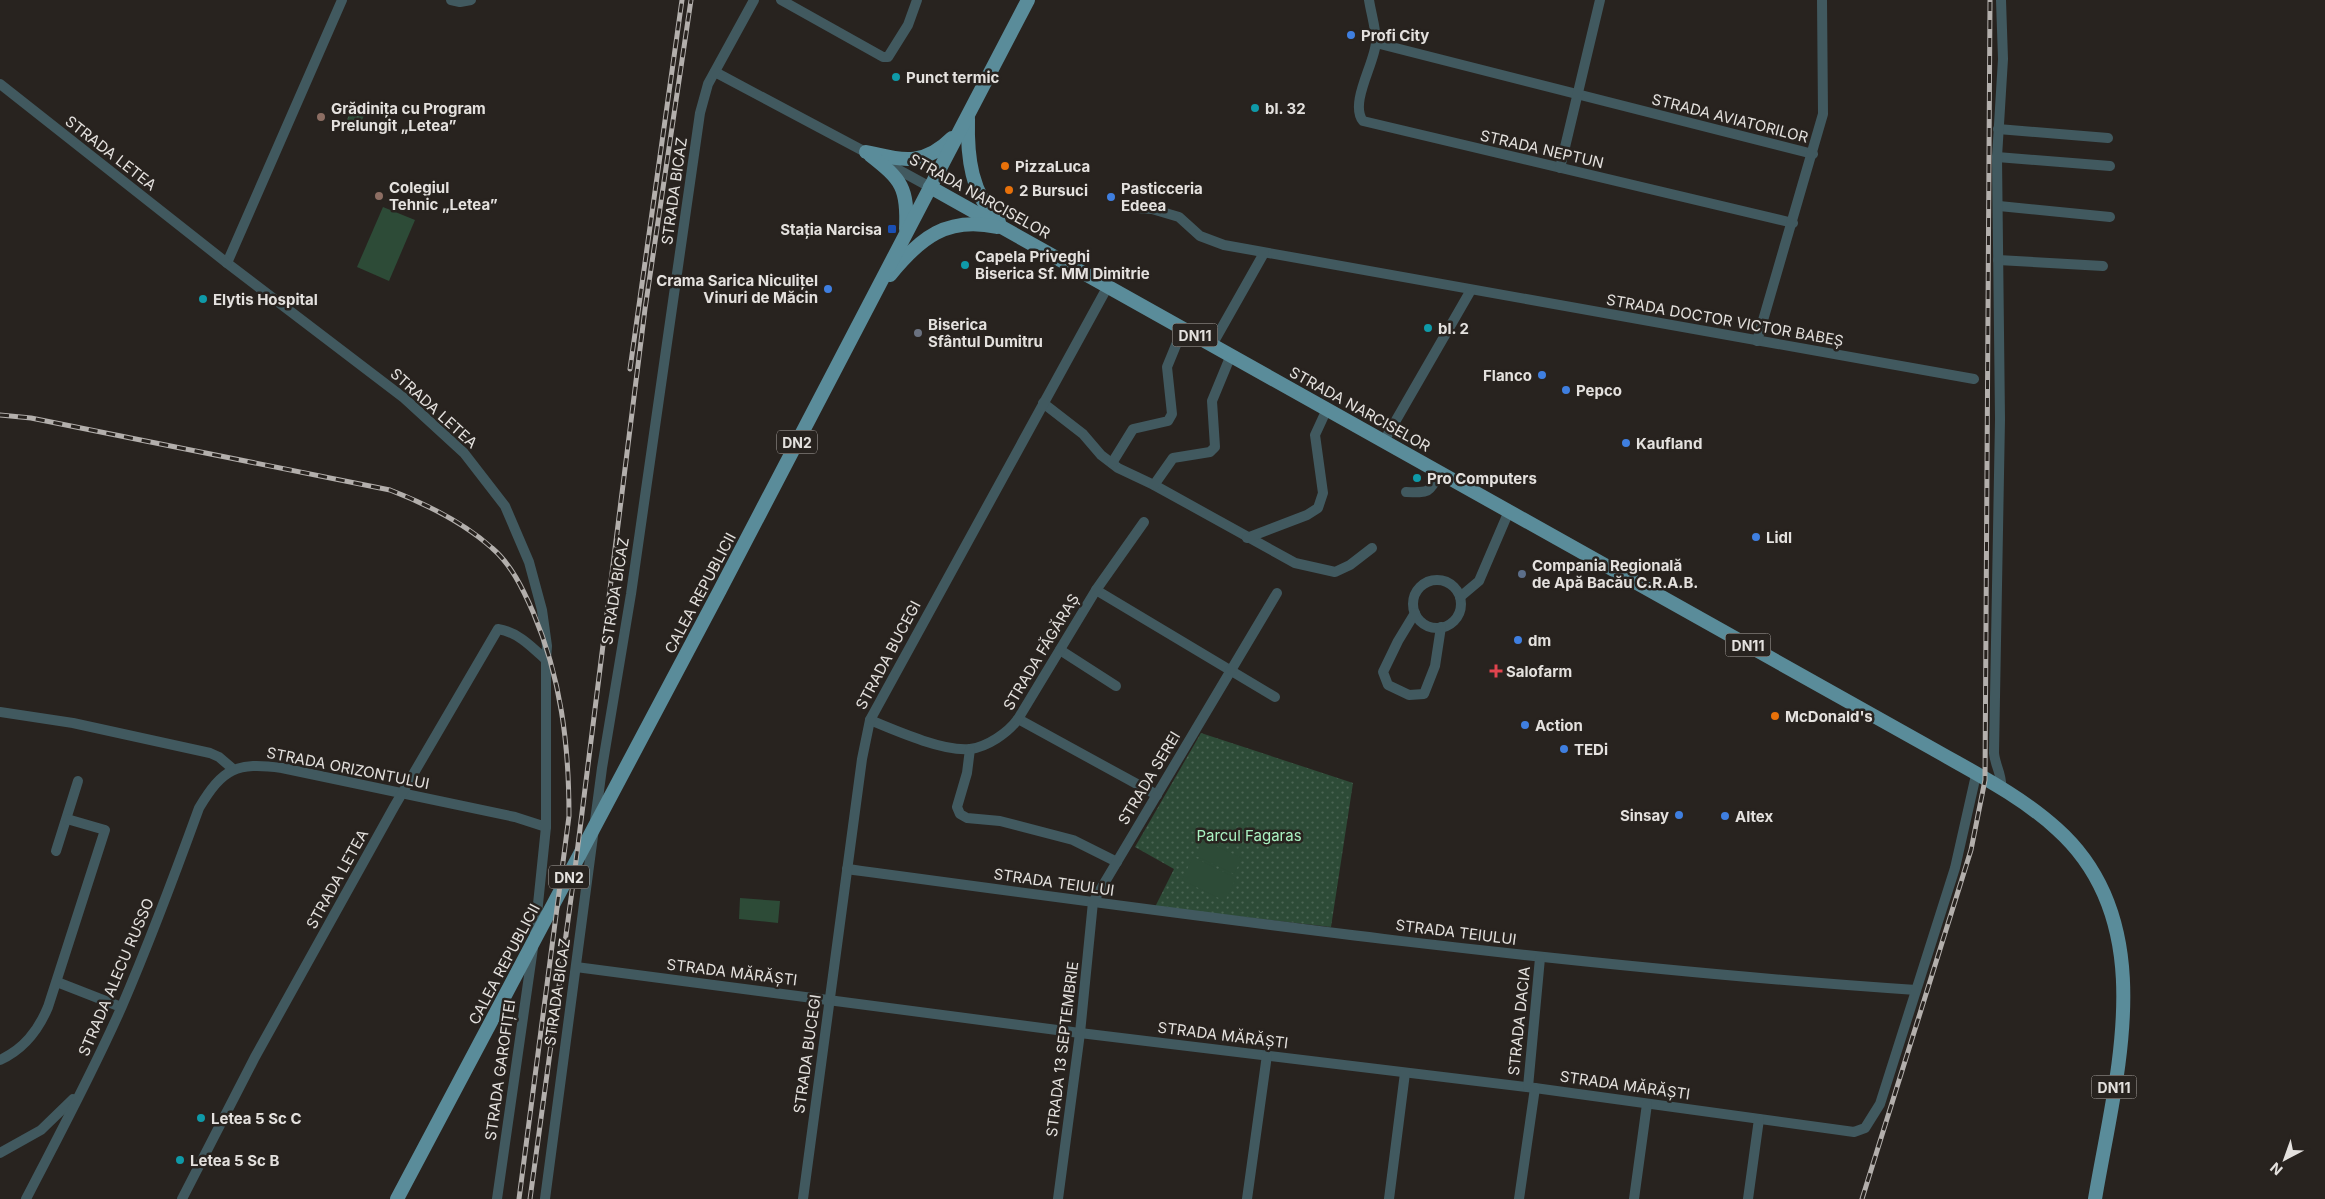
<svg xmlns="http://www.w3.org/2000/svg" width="2325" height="1199" viewBox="0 0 2325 1199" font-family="Inter,sans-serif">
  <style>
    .grass { fill: url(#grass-dots) }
    .garden { fill: #2d4b37 }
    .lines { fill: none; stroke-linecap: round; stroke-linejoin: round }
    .minor { stroke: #41595f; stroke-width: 10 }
    .major { stroke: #5a8c9a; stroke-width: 14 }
    .rail-casing { stroke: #b3afac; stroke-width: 5 }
    .rail { stroke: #28231f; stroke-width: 3; stroke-dasharray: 9; stroke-linecap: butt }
    .shop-dot { fill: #3f7fe0; stroke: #28231f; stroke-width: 2 }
    .culture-dot { fill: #0f9aa8; stroke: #28231f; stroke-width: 2 }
    .education-dot { fill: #8d6e63; stroke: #28231f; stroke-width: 2 }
    .food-dot { fill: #e8710a; stroke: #28231f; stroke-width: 2 }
    .transit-dot { fill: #1a4fb4; stroke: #28231f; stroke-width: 2 }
    .worship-dot { fill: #6b7280; stroke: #28231f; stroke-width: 2 }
    .service-dot { fill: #5c6f8a; stroke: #28231f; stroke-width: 2 }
    .health-dot { fill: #e0444e; stroke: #28231f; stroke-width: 2 }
    .labels { text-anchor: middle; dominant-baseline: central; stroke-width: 5; stroke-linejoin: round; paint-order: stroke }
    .shield { fill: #28231f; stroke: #aca8a5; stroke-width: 1 }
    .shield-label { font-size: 14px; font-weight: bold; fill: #e4e1de }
    .poi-label { font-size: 15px; font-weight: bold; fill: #e4e1de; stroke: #28231f; text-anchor: start }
    .street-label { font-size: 15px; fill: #e4e1de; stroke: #28231f }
    .park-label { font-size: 15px; fill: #abf3c3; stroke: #28231f }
  </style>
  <defs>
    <pattern id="grass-dots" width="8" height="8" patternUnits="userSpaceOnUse" patternTransform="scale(1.25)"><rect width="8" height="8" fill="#2d4b37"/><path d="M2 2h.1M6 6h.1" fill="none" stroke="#4b6554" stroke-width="1.8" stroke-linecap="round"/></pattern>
  </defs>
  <rect width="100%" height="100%" fill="#28231f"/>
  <g class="grass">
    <path d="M354 102 367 108 360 125 347 120Z"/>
    <path d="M1201 733 1353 783 1331 927 1155 907 1174 869 1135 847Z"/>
  </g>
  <g class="garden">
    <path d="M383 207 415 220 389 281 357 267Z"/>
    <path d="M1203 840 1242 858 1234 874 1196 856Z"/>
    <path d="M1193 857 1236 878 1225 901 1182 880Z"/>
    <path d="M740 898 780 901 778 923 739 919Z"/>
  </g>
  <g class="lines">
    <g class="minor">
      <path d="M342 0 227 263 404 398 464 453 505 506 529 562 542 610 547 646 546 660"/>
      <path d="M451 0 460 2 471 0"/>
      <path d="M781 0 883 57H888L908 25 917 0"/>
      <path d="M1369 0C1371 13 1376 29 1376 42 1375 63 1349 103 1363 121L1793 223"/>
      <path d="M1376 43 1813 154"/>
      <path d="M715 72 871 155"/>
      <path d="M0 84 227 263"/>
      <path d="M1998 129 2108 138"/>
      <path d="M1997 157 2110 166"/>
      <path d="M886 163 930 187"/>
      <path d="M1560 168 1600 0"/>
      <path d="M1999 206 2110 217"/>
      <path d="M1136 208 1152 209 1179 217 1200 236 1224 245 1974 379"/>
      <path d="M1998 260 2103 266"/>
      <path d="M1757 341 1823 114 1822 0"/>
      <path d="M1212 345 1264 253"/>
      <path d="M1043 403 1083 434 1101 455 1118 468 1154 485 1295 563 1335 572 1350 565 1372 548"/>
      <path d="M1384 441 1471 290"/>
      <path d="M1112 463 1133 429 1168 421 1172 414 1167 367 1183 328"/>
      <path d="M1154 485 1173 458 1210 452 1215 447 1212 401 1231 355"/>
      <path d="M1406 492C1430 493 1429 493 1440 472"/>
      <path d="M1247 538 1307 515 1318 508 1323 493 1315 435 1327 409"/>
      <circle cx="1437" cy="604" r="24"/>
      <path d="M1096 590 1275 697"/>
      <path d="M1460 597 1479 581 1509 511"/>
      <path d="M1415 613 1398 641 1383 672 1388 685 1409 695 1424 694 1435 666 1441 627"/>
      <path d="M1060 650 1116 686"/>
      <path d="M0 712 73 723 210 753 219 757 233 769"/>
      <path d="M1018 719 1157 795"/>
      <path d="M870 720C894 730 944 752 970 749 987 747 1008 733 1018 719L1096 590 1144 522"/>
      <path d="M970 749 967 773 957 807 960 814 967 818 1000 821 1073 840 1117 862"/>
      <path d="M2001 789C2003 776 1995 766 1994 753L2000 419 1997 157 2003 59 2001 0"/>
      <path d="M56 851 78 781"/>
      <path d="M847 869C1202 917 1558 966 1916 990"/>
      <path d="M576 967 1080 1033 1535 1088 1854 1132 1865 1128 1880 1104 1955 868 1976 775"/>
      <path d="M57 982 121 1007"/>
      <path d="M0 1060C24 1049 38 1031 48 1007L105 830 67 819"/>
      <path d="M1528 1087 1540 958"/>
      <path d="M0 1153 41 1130 73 1099"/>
      <path d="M26 1199C59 1135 93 1072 122 1006 150 941 175 874 199 808 223 768 236 762 282 768L515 817 546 827"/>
      <path d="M182 1199 255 1057 394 807 498 629C518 632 532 647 546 660V827L535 933"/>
      <path d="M497 1199 533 948"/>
      <path d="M545 1199 602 768 631 594 700 113 708 84 754 0"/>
      <path d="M803 1199 862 759 870 720 1108 286"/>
      <path d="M1058 1199 1080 1033 1093 902 1277 593"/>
      <path d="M1247 1199 1267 1055"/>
      <path d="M1389 1199 1405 1073"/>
      <path d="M1519 1199 1535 1088"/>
      <path d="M1634 1199 1647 1104"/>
      <path d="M1748 1199 1759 1119"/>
    </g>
    <g class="major">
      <path d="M968 119C967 157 971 194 999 222"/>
      <path d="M866 152C902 160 923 167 952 138"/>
      <path d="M870 155C902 180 908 188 906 229"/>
      <path d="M930 187 1933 749C1975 773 2021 796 2057 829 2163 924 2115 1078 2095 1199"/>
      <path d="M890 275C920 238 947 216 997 227"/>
      <path d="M397 1199 720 590 1028 0"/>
    </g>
    <g class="rail-casing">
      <g id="rail">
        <path d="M630 369 682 0"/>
        <path d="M0 415 31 418 390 490C426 504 463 522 492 548 511 564 523 589 533 612 561 678 569 744 569 816L519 1199"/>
        <path d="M530 1199 575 869 645 309 691 0"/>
        <path d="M1862 1199 1971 850 1985 780 1990 0"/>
      </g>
    </g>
    <use href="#rail" class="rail"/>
  </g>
  <g class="shop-dot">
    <circle cx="1351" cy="35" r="5"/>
    <circle cx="1111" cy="197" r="5"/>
    <circle cx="828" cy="289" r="5"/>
    <circle cx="1542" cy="375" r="5"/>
    <circle cx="1566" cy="390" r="5"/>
    <circle cx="1626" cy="443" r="5"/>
    <circle cx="1756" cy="537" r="5"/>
    <circle cx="1518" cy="640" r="5"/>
    <circle cx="1525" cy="725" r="5"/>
    <circle cx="1564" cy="749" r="5"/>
    <circle cx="1679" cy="815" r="5"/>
    <circle cx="1725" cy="816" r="5"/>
  </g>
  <g class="culture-dot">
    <circle cx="896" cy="77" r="5"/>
    <circle cx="1255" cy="108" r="5"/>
    <circle cx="965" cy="265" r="5"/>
    <circle cx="203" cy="299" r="5"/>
    <circle cx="1428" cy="328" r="5"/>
    <circle cx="1417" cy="478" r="5"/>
    <circle cx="201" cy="1118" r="5"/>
    <circle cx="180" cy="1160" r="5"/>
  </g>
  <g class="education-dot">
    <circle cx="321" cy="117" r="5"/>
    <circle cx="379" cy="196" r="5"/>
  </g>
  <g class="food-dot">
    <circle cx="1005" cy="166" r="5"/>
    <circle cx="1009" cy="190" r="5"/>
    <circle cx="1775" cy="716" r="5"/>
  </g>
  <rect class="transit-dot" x="887" y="224" width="10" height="10" rx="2.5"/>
  <circle class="worship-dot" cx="918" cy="333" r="5"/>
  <circle class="service-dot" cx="1522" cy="574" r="5"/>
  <path class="health-dot" d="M1493.5 663.5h5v5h5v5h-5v5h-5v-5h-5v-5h5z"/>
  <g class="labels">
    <g class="shield">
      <rect x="1172.5" y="323.5" width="45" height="23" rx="4"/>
      <rect x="777" y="430.5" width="40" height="23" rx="4"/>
      <rect x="1725.5" y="633.5" width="45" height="23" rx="4"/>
      <rect x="549" y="865.5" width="40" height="23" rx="4"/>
      <rect x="2091.5" y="1075.5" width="45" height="23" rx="4"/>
    </g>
    <g class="shield-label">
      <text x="1195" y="335">DN11</text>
      <text x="797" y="442">DN2</text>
      <text x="1748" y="645">DN11</text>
      <text x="569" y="877">DN2</text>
      <text x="2114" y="1087">DN11</text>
    </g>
    <g class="poi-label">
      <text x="1361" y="35">Profi City</text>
      <text x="906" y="77">Punct termic</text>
      <text x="331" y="108">Grădinița cu Program<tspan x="331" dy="17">Prelungit „Letea”</tspan></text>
      <text x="1265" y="108">bl. 32</text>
      <text x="1015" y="166">PizzaLuca</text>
      <text x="389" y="187">Colegiul<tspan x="389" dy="17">Tehnic „Letea”</tspan></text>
      <text x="1121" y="188">Pasticceria<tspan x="1121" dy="17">Edeea</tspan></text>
      <text x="1019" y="190">2 Bursuci</text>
      <text x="882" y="229" text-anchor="end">Stația Narcisa</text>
      <text x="975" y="256">Capela Priveghi<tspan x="975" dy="17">Biserica Sf. MM Dimitrie</tspan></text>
      <text x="818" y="280" text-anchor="end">Crama Sarica Niculițel<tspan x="818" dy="17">Vinuri de Măcin</tspan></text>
      <text x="213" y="299">Elytis Hospital</text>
      <text x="928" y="324">Biserica<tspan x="928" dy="17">Sfântul Dumitru</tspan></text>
      <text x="1438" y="328">bl. 2</text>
      <text x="1532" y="375" text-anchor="end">Flanco</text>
      <text x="1576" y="390">Pepco</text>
      <text x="1636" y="443">Kaufland</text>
      <text x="1427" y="478">Pro Computers</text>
      <text x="1766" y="537">Lidl</text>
      <text x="1532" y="565">Compania Regională<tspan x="1532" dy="17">de Apă Bacău C.R.A.B.</tspan></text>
      <text x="1528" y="640">dm</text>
      <text x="1506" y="671">Salofarm</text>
      <text x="1785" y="716">McDonald's</text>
      <text x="1535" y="725">Action</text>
      <text x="1574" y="749">TEDi</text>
      <text x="1669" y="815" text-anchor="end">Sinsay</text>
      <text x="1735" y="816">Altex</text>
      <text x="211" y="1118">Letea 5 Sc C</text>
      <text x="190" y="1160">Letea 5 Sc B</text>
    </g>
    <g class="street-label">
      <text transform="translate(1730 118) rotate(14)">STRADA AVIATORILOR</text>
      <text transform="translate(1542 149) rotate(13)">STRADA NEPTUN</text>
      <text transform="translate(111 153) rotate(38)">STRADA LETEA</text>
      <text transform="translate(674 191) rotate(-82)">STRADA BICAZ</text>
      <text transform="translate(980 196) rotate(29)">STRADA NARCISELOR</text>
      <text transform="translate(1725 320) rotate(10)">STRADA DOCTOR VICTOR BABEȘ</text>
      <text transform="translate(434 408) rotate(42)">STRADA LETEA</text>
      <text transform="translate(1360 409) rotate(29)">STRADA NARCISELOR</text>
      <text transform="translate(615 591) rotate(-81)">STRADA BICAZ</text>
      <text transform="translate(700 593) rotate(-62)">CALEA REPUBLICII</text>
      <text transform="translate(1041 652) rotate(-59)">STRADA FĂGĂRAȘ</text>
      <text transform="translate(888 655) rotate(-62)">STRADA BUCEGI</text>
      <text transform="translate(348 768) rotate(11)">STRADA ORIZONTULUI</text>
      <text transform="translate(1149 778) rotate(-59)">STRADA SEREI</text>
      <text transform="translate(337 879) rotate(-61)">STRADA LETEA</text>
      <text transform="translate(1054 882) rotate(8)">STRADA TEIULUI</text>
      <text transform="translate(1456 932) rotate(7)">STRADA TEIULUI</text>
      <text transform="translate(504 964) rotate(-62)">CALEA REPUBLICII</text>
      <text transform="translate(732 972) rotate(7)">STRADA MĂRĂȘTI</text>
      <text transform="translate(116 977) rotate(-67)">STRADA ALECU RUSSO</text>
      <text transform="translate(557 992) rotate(-82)">STRADA BICAZ</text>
      <text transform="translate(1519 1021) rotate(-84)">STRADA DACIA</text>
      <text transform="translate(1223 1035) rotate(7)">STRADA MĂRĂȘTI</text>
      <text transform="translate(1062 1049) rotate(-83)">STRADA 13 SEPTEMBRIE</text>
      <text transform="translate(807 1054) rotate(-82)">STRADA BUCEGI</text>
      <text transform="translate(500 1070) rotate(-82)">STRADA GAROFIȚEI</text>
      <text transform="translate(1625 1085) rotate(8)">STRADA MĂRĂȘTI</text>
    </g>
    <g class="park-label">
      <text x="1249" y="835">Parcul Fagaras</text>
    </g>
  </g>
  <g transform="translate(2285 1159) rotate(221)" stroke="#28231f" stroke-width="4" paint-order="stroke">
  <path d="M0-4L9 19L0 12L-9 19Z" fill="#e4e1de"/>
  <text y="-8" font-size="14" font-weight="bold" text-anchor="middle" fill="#e4e1de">N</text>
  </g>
</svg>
